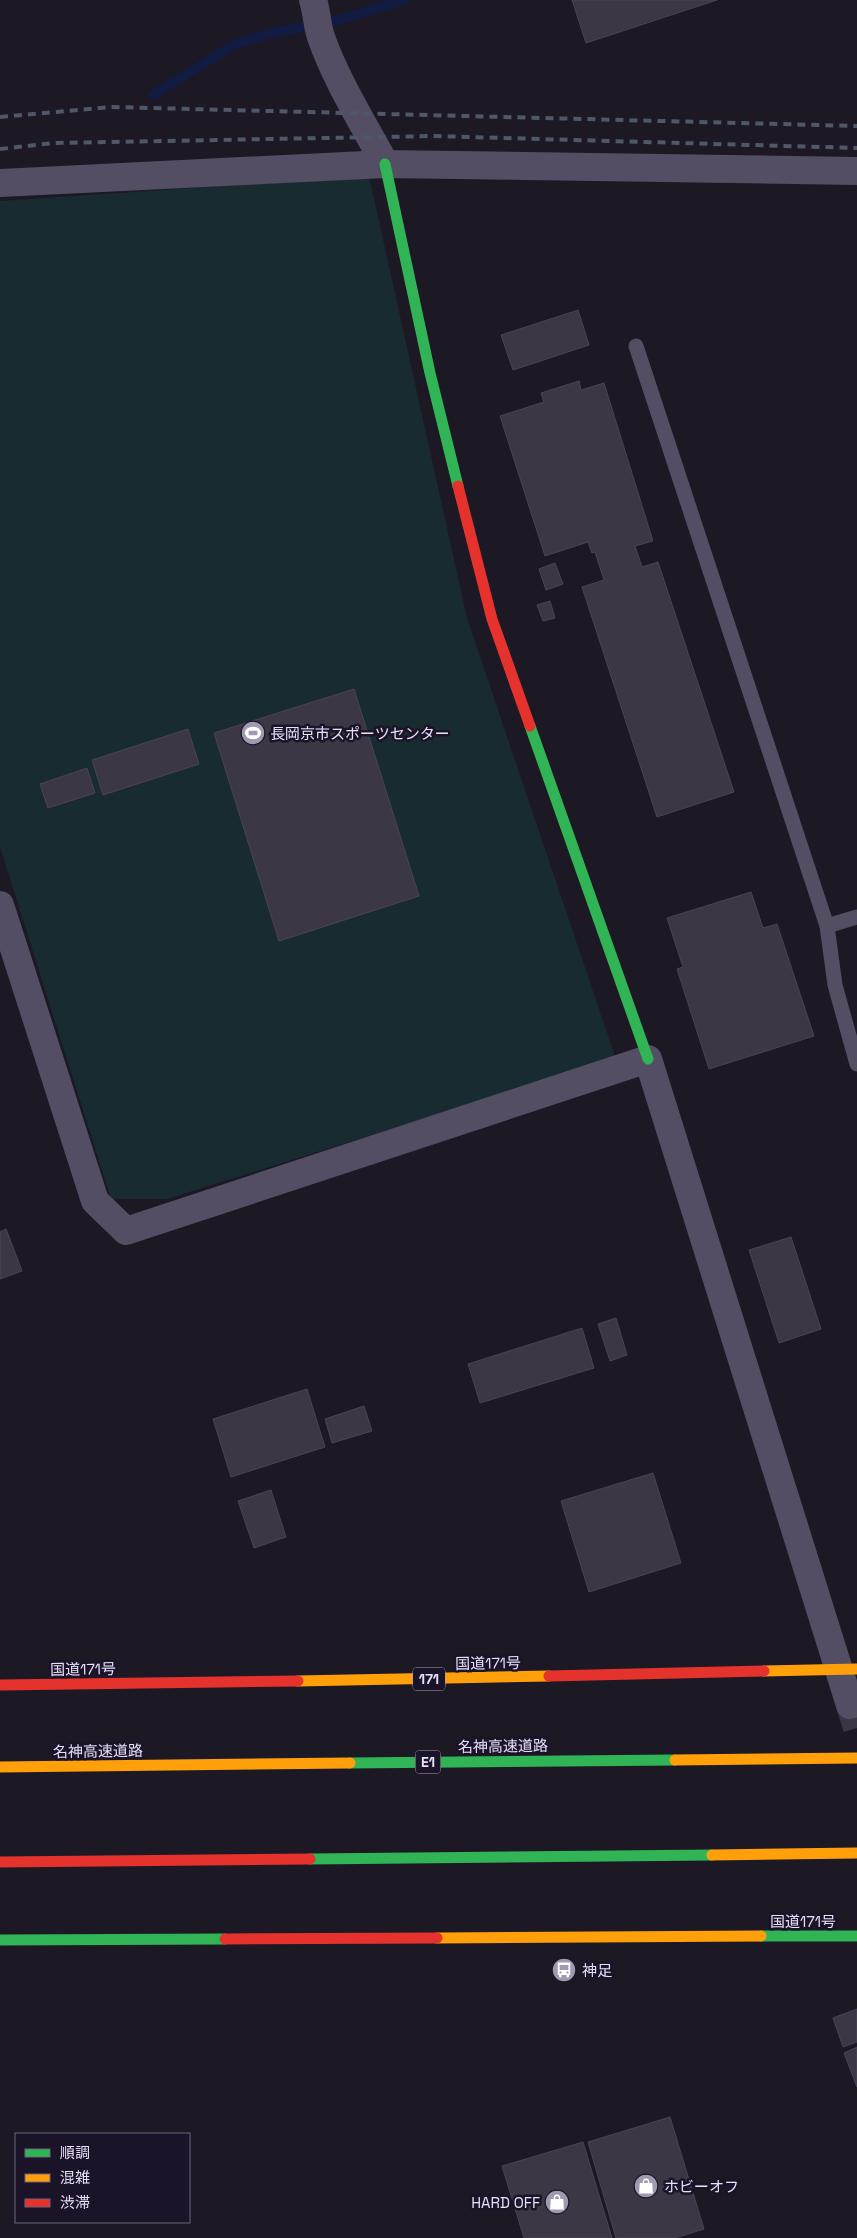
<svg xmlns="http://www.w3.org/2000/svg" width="857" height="2238" viewBox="0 0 857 2238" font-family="'Space Grotesk','Noto Sans JP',sans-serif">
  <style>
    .green { fill: #182b30 }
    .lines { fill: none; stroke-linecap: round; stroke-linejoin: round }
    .stream { stroke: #121b41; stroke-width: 10 }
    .building { fill: #3c3745; stroke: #4a4456 }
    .street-tunnel { stroke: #3a3644; stroke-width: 28; stroke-dasharray: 28 14; stroke-linecap: butt }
    .lane { stroke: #534e63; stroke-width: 15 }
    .street { stroke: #534e63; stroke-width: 28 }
    .fast { stroke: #30b455; stroke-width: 11 }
    .slow { stroke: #ff9f0a; stroke-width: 11 }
    .jam { stroke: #e5322d; stroke-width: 11 }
    .rail { stroke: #4d596b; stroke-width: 4; stroke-dasharray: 8 6; stroke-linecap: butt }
    .labels { text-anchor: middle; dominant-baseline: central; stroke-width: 5; stroke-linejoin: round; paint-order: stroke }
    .shield { fill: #1b1428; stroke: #aaa2bc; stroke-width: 1 }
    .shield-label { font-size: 14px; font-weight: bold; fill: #e7dffb }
    .poi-label { font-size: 15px; fill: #e7dffb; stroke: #1b1428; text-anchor: start }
    .street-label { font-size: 15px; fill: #e7dffb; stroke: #1b1428 }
  </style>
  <rect width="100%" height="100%" fill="#1c1824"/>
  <path class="green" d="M369 176 467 618 616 1059 167 1199H111L0 847V201Z"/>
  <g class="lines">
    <path class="stream" d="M153 95 233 45 272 33 342 19 405 0"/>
  </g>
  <g class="building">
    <path d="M572 0H717L586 43Z"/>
    <path d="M578 310 589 345 513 370 501 335Z"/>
    <path d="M579 381 581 390 604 383 653 541 635 546 642 567 658 562 734 792 657 817 582 587 604 580 595 552 592 553 588 542 545 556 500 416 544 402 541 393Z"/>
    <path d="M555 563 563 584 546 590 539 569Z"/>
    <path d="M550 601 555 618 543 621 537 605Z"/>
    <path d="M354 689 419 896 279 941 214 733Z"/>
    <path d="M188 729 199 764 103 795 92 760Z"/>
    <path d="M87 768 95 793 48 808 40 784Z"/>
    <path d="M751 892 763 928 777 924 814 1036 709 1069 677 969 683 967 667 918Z"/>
    <path d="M6 1229 22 1271 0 1279V1232Z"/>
    <path d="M791 1237 821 1329 779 1343 749 1250Z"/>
    <path d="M616 1318 627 1355 610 1361 598 1324Z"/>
    <path d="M582 1328 594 1368 480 1403 468 1364Z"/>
    <path d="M307 1389 325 1447 231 1477 213 1419Z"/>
    <path d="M364 1406 372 1431 332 1443 325 1419Z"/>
    <path d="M653 1473 681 1563 589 1592 561 1501Z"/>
    <path d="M271 1490 286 1537 254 1548 238 1501Z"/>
    <path d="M857 2009V2042L843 2047 833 2018Z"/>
    <path d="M857 2047V2087L844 2053Z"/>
    <path d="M670 2117 704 2229 675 2238H616L588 2142Z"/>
    <path d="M583 2142 612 2238H524L502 2166Z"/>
  </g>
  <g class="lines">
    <path class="street-tunnel" d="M850 1705 857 1728"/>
    <g class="lane">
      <path d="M636 346 827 926 835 985 857 1064"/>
      <path d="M827 926 857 917"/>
    </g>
    <g class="street">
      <path d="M313 0C317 12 317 26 321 37 335 78 364 125 385 164"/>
      <path d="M0 183 385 164 857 171"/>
      <path d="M0 905 95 1201 126 1231 648 1059 850 1705"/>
    </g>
    <g class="fast">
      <path d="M385 164 430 373 458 486"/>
      <path d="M530 726 648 1059"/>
      <path d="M350 1763 675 1760"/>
      <path d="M310 1859 712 1855"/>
      <path d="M761 1936H857"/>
      <path d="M0 1940 225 1939"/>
    </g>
    <g class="slow">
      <path d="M764 1671 857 1669"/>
      <path d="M298 1681 549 1676"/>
      <path d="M675 1760 857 1758"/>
      <path d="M0 1767 350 1763"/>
      <path d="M712 1855 857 1853"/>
      <path d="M437 1938 761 1936"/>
    </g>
    <g class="jam">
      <path d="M458 486 492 619 530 726"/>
      <path d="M549 1676 764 1671"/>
      <path d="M0 1685 298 1681"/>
      <path d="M0 1862 310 1859"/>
      <path d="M225 1939 437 1938"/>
    </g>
    <g class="rail">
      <path d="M0 117 112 107 857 126"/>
      <path d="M0 149 54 143 434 136 857 148"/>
    </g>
  </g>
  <defs>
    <g id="stadium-disc" transform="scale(1.25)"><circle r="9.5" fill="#a099b0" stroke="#1b1428"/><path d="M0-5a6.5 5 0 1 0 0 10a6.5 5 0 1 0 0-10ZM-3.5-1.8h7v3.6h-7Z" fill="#fff"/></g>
    <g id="bus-disc" transform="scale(1.25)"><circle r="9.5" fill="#a099b0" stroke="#1b1428"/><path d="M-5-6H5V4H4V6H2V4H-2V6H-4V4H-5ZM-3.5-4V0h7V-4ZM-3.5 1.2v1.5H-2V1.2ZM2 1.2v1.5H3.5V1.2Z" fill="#fff"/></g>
    <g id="shop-disc" transform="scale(1.25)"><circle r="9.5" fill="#a099b0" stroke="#1b1428"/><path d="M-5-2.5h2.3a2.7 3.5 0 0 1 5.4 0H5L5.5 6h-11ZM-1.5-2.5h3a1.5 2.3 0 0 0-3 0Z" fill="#fff"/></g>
  </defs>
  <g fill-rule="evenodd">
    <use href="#stadium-disc" x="253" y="733"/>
    <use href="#bus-disc" x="564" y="1970"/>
    <use href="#shop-disc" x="646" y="2186"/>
    <use href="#shop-disc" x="557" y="2202"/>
  </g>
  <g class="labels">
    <g class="shield">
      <rect x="413" y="1667.5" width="32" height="23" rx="4"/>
      <rect x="415.5" y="1750.5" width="25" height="23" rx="4"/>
    </g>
    <g class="shield-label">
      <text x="429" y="1679">171</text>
      <text x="428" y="1762">E1</text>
    </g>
    <g class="poi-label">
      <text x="270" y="733">長岡京市スポーツセンター</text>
      <text x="582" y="1970">神足</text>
      <text x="664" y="2186">ホビーオフ</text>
      <text x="540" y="2202" text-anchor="end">HARD OFF</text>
    </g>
    <g class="street-label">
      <text transform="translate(488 1663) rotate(-1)">国道171号</text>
      <text transform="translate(83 1669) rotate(-1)">国道171号</text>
      <text transform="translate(503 1746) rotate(-1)">名神高速道路</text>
      <text transform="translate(98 1751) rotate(-1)">名神高速道路</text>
      <text x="803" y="1921">国道171号</text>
    </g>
  </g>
  <rect x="15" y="2133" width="175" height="90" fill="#1b1428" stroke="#6d657c"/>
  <rect x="25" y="2149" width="25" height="8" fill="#30b455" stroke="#6d657c"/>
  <text x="60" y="2158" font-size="15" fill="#e7dffb">順調</text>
  <rect x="25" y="2174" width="25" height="8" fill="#ff9f0a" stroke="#6d657c"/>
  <text x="60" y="2183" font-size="15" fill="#e7dffb">混雑</text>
  <rect x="25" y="2199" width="25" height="8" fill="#e5322d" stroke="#6d657c"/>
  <text x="60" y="2208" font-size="15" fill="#e7dffb">渋滞</text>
</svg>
